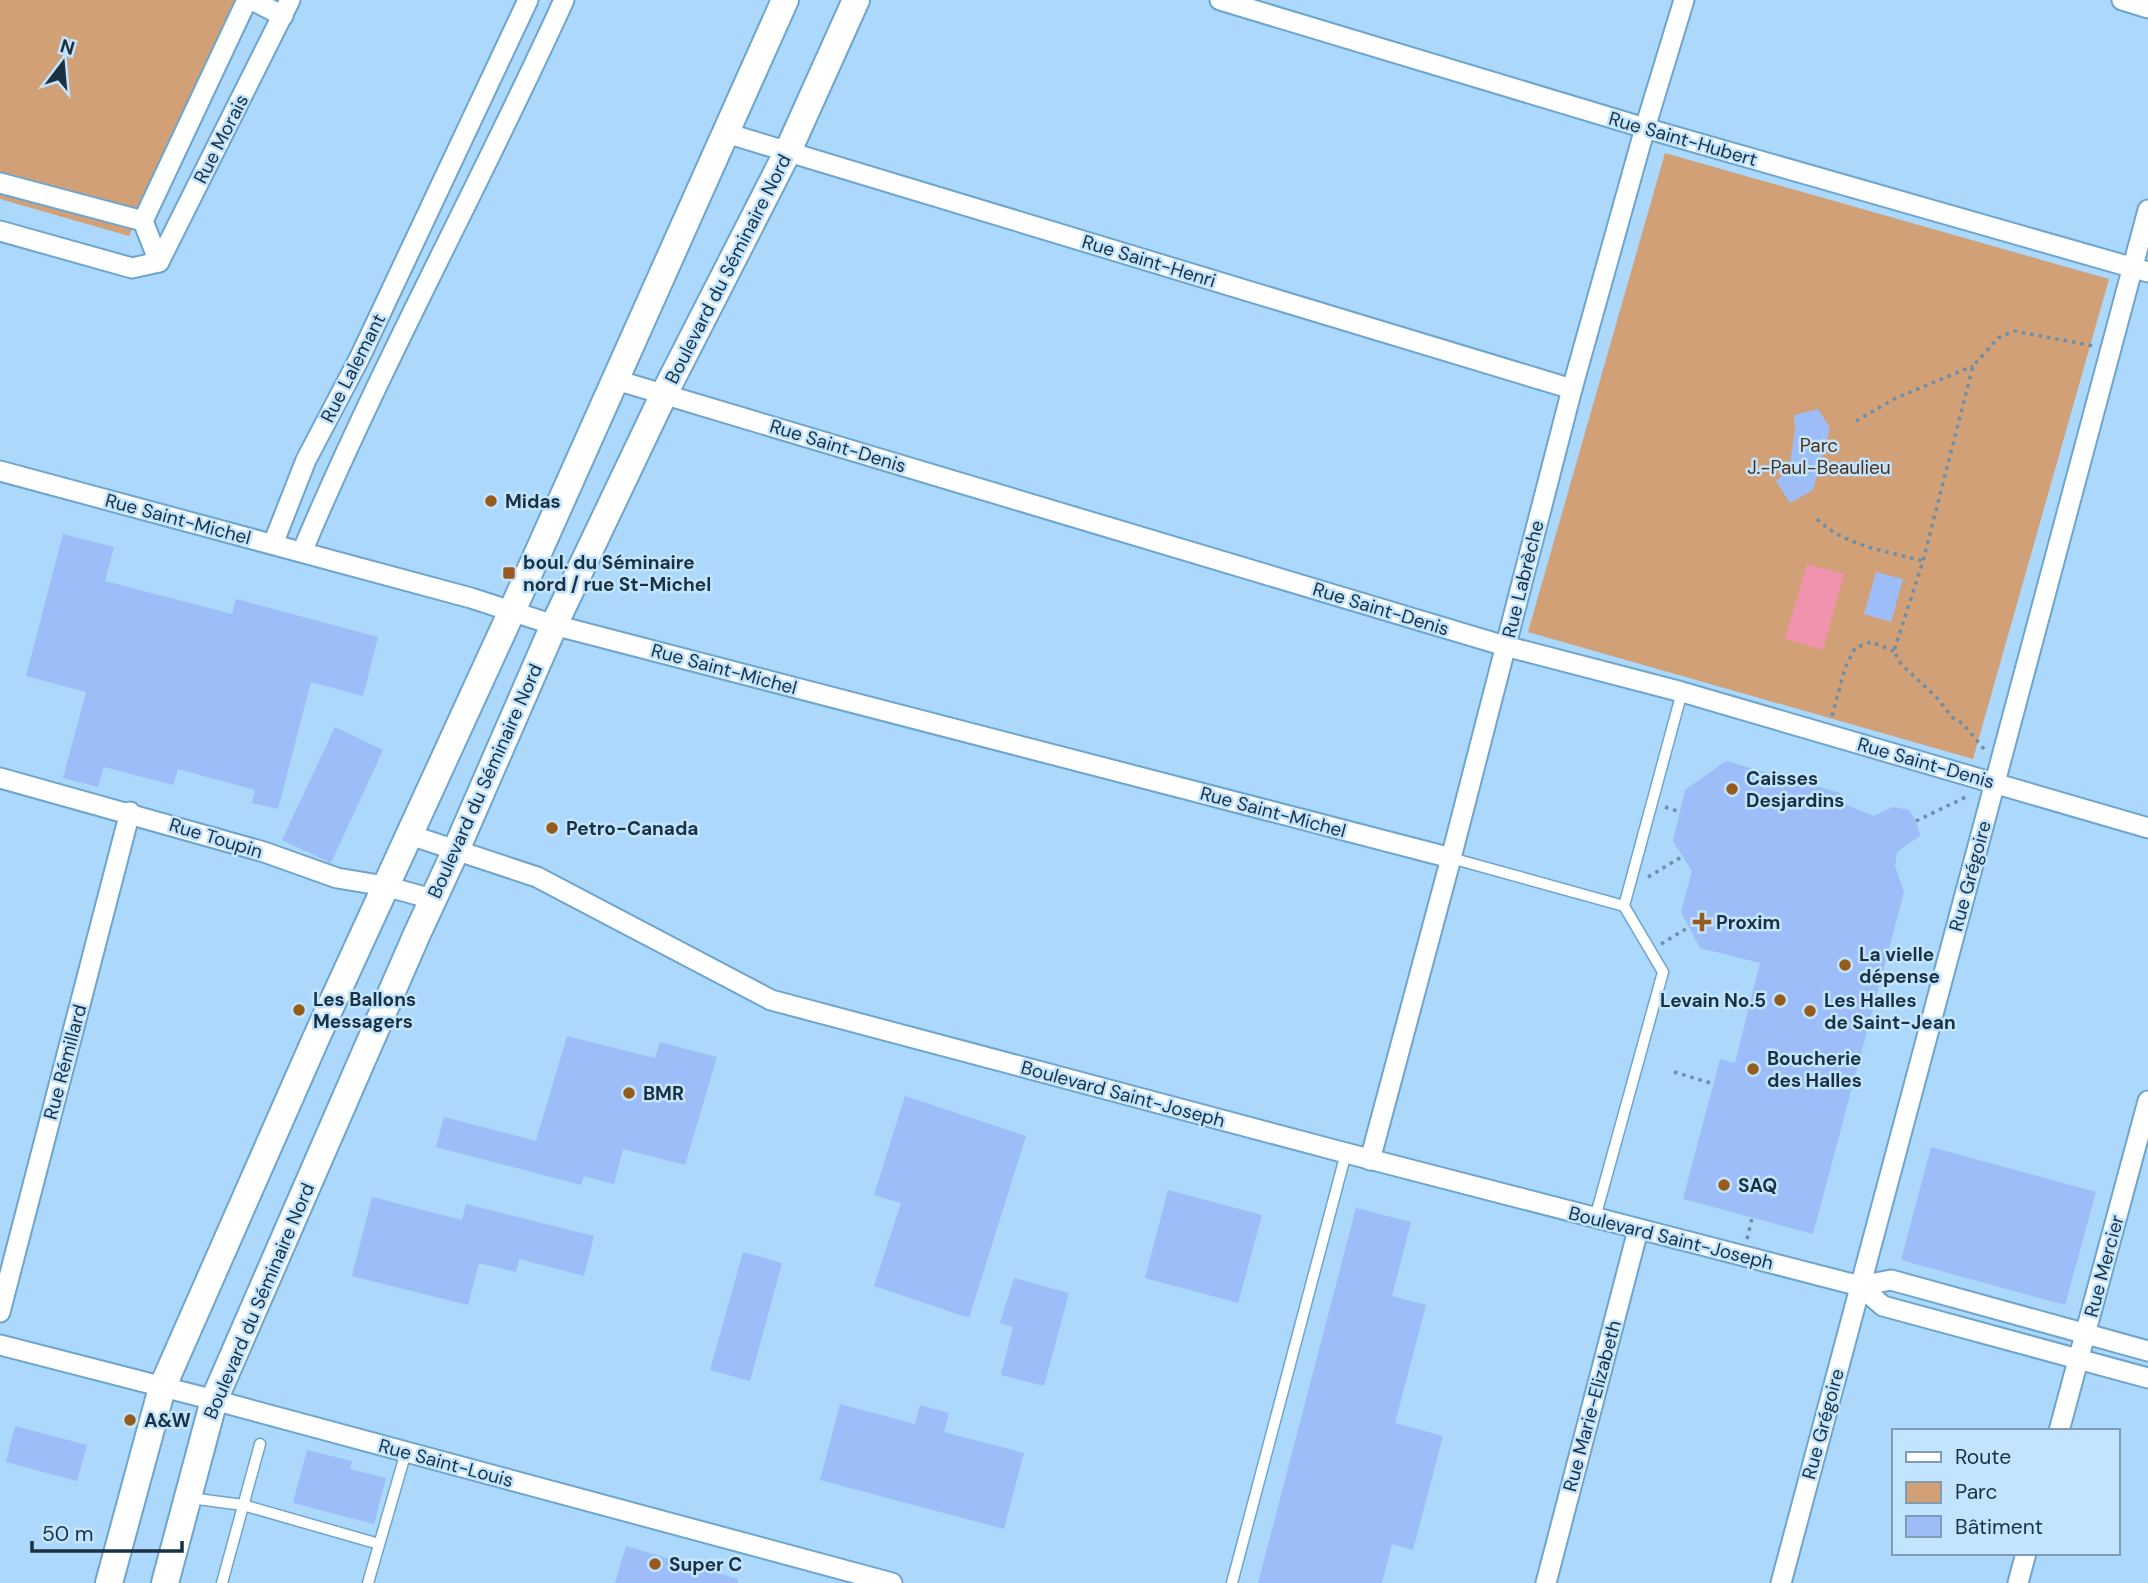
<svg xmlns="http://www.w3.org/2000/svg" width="2148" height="1583" viewBox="0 0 2148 1583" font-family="'DM Sans',sans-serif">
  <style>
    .green { fill: #d1a076 }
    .water { fill: #f094ae }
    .building { fill: #9cbdf7 }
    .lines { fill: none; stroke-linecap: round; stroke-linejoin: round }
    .lane-casing { stroke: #6da5ce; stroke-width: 13 }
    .street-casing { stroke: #6da5ce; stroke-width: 23 }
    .secondary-casing { stroke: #6da5ce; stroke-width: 30 }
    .path { stroke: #6b8faa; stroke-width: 3.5; stroke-dasharray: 3.5 5; stroke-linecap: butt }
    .lane { stroke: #fff; stroke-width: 10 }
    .street { stroke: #fff; stroke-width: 19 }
    .secondary { stroke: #fff; stroke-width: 26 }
    .poi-dot { fill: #975b1c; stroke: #c2e4fe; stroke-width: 2.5 }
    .labels { text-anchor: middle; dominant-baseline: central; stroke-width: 5; stroke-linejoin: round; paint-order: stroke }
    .street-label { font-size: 19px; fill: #1a3142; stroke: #c2e4fe }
    .park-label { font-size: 19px; fill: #4e3116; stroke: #c2e4fe }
    .poi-label { font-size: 19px; font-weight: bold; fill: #1a3142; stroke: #c2e4fe; text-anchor: start }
  </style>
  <rect width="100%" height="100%" fill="#abd8fb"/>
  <g class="green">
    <path d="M0 0H236L129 236 0 199Z"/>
    <path d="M1665 153 2109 279 1973 759 1528 632Z"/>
  </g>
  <path class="water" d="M1807 564 1844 574 1823 650 1785 639Z"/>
  <g class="building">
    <path d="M1818 409 1830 428 1813 490 1790 503 1776 481 1789 469 1795 430 1794 415Z"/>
    <path d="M63 534 114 547 105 581 232 614 236 599 378 637 363 696 311 682 278 809 252 803 255 790 178 769 173 785 104 767 98 787 63 778 86 692 26 676Z"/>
    <path d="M1876 572 1903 579 1891 622 1864 614Z"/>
    <path d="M335 727 383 750 331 863 282 840Z"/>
    <path d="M1726 761 1840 793 1848 806 1874 816 1893 807 1909 810 1916 821 1920 836 1897 852 1895 866 1904 892 1813 1234 1683 1199 1720 1059 1735 1063 1760 963 1700 948 1681 912 1692 871 1673 841 1685 790Z"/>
    <path d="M567 1036 655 1058 660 1042 717 1057 685 1165 623 1149 614 1184 584 1176 581 1185 436 1147 444 1117 536 1141Z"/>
    <path d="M905 1096 1026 1136 969 1318 874 1286 901 1203 874 1195Z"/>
    <path d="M1931 1147 2096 1192 2065 1305 1901 1260Z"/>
    <path d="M1168 1190 1262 1215 1238 1303 1145 1278Z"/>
    <path d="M372 1197 462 1220 466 1204 594 1236 584 1276 519 1259 516 1272 479 1263 468 1305 352 1276Z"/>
    <path d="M1356 1208 1411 1222 1392 1296 1426 1305 1395 1423 1443 1436 1413 1550 1392 1544 1382 1583H1258Z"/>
    <path d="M743 1252 782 1263 750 1381 710 1370Z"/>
    <path d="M1014 1278 1069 1293 1044 1386 1001 1375 1013 1327 1000 1323Z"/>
    <path d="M840 1404 915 1424 920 1405 949 1413 944 1432 1024 1453 1004 1529 820 1480Z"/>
    <path d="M15 1426 87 1445 77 1481 6 1462Z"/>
    <path d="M307 1450 352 1461 350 1469 386 1478 374 1524 293 1503Z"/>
    <path d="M626 1546 738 1579V1583H615Z"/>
  </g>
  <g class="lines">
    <g class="lane-casing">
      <g id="lane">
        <path d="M1451 858 1624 906"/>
        <path d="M1595 1218 1663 972 1624 906 1682 692"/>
        <path d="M190 1498 243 1505 379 1544"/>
        <path d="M222 1583 260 1444"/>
        <path d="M368 1583 406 1452"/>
        <path d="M1232 1583 1346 1153"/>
      </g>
    </g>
    <g class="street-casing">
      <g id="street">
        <path d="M252 0 283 16"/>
        <path d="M1220 0 1645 128 2148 272"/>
        <path d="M2122 0 2148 8"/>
        <path d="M726 133 1572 389"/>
        <path d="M0 183 143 221 247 0"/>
        <path d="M143 221 159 262"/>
        <path d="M0 231 132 268 159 262 290 0"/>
        <path d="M616 380 1505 646 1682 692 2148 828"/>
        <path d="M0 471 471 598 554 625 1451 858"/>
        <path d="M273 544 306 460 359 359 528 0"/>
        <path d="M302 552C381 364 480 185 564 0"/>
        <path d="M0 778 264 852 337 878 385 886 432 899"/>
        <path d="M410 835 537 877 771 1000 1346 1153 1860 1286 1891 1280 2148 1351"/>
        <path d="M1370 1160 1451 858 1572 389 1645 128 1684 0"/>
        <path d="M1860 1286 1883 1306 2148 1378"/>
        <path d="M0 1312 130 812"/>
        <path d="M0 1345 214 1400 892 1583"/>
        <path d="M2059 1431 2148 1101"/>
        <path d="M1546 1583 1638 1230"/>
        <path d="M1781 1583 2148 210"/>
        <path d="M2018 1583 2026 1553"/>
      </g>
    </g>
    <g class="secondary-casing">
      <g id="secondary">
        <path d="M109 1583 162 1388 317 1036 512 611 785 0"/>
        <path d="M165 1583 214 1400 417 934 456 850 554 625 664 394 788 151 856 0"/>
      </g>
    </g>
    <g class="path">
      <path d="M1856 421 1896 398 1973 366"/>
      <path d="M1817 519C1844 546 1887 551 1923 561"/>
      <path d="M1832 716 1845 668 1855 648 1871 642 1894 651"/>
      <path d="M1984 749 1963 724 1952 717 1938 699 1901 664 1894 651 1923 561 1973 366 1998 338 2014 331 2094 346"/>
      <path d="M1665 807 1680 812"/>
      <path d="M1916 821 1968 796"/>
      <path d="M1648 877 1683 856"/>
      <path d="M1661 944 1689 927"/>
      <path d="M1674 1072 1714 1084"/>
      <path d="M1747 1239 1752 1218"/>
    </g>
    <use href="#lane" class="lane"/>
    <use href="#street" class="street"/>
    <use href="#secondary" class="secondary"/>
  </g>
  <g class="poi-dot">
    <circle cx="491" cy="501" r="7"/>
    <rect x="502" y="566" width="14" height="14" rx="3.5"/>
    <circle cx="1732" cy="789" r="7"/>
    <circle cx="552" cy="828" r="7"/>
    <path d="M1698.5 911.5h7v7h7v7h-7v7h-7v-7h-7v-7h7z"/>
    <circle cx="1845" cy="965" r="7"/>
    <circle cx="1780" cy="1000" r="7"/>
    <circle cx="299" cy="1010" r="7"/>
    <circle cx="1810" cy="1011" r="7"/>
    <circle cx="1753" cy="1069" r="7"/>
    <circle cx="629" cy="1093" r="7"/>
    <circle cx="1724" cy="1185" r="7"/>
    <circle cx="130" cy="1420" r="7"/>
    <circle cx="655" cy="1564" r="7"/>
  </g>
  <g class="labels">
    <g class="street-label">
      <text transform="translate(221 139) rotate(-63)">Rue Morais</text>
      <text transform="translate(1683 139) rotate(16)">Rue Saint-Hubert</text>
      <text transform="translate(1149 261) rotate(17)">Rue Saint-Henri</text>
      <text transform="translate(728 269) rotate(-63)">Boulevard du Séminaire Nord</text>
      <text transform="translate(353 368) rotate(-63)">Rue Lalemant</text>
      <text transform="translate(838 446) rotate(17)">Rue Saint-Denis</text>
      <text transform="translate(178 519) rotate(15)">Rue Saint-Michel</text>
      <text transform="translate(1523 579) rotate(-76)">Rue Labrèche</text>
      <text transform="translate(1381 609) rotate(17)">Rue Saint-Denis</text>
      <text transform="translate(724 669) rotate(15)">Rue Saint-Michel</text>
      <text transform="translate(1926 763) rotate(16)">Rue Saint-Denis</text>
      <text transform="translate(485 781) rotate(-66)">Boulevard du Séminaire Nord</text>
      <text transform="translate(1273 812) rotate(15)">Rue Saint-Michel</text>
      <text transform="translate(216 838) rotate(17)">Rue Toupin</text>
      <text transform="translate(1970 876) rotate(-75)">Rue Grégoire</text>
      <text transform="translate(65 1062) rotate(-75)">Rue Rémillard</text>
      <text transform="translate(1123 1094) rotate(15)">Boulevard Saint-Joseph</text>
      <text transform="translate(1671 1238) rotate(14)">Boulevard Saint-Joseph</text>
      <text transform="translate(2104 1266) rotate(-75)">Rue Mercier</text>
      <text transform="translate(259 1301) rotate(-67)">Boulevard du Séminaire Nord</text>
      <text transform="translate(1592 1406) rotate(-75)">Rue Marie-Elizabeth</text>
      <text transform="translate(1823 1424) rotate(-75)">Rue Grégoire</text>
      <text transform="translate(446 1463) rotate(15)">Rue Saint-Louis</text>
    </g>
    <g class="park-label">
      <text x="1819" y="445">Parc<tspan x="1819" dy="22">J.-Paul-Beaulieu</tspan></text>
    </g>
    <g class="poi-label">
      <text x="505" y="501">Midas</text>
      <text x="523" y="562">boul. du Séminaire<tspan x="523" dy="22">nord / rue St-Michel</tspan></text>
      <text x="1746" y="778">Caisses<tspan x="1746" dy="22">Desjardins</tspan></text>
      <text x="566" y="828">Petro-Canada</text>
      <text x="1716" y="922">Proxim</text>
      <text x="1859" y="954">La vielle<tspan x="1859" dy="22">dépense</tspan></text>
      <text x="313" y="999">Les Ballons<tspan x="313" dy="22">Messagers</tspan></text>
      <text x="1766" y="1000" text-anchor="end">Levain No.5</text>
      <text x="1824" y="1000">Les Halles<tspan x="1824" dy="22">de Saint-Jean</tspan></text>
      <text x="1767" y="1058">Boucherie<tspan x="1767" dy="22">des Halles</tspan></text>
      <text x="643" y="1093">BMR</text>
      <text x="1738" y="1185">SAQ</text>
      <text x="144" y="1420">A&amp;W</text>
      <text x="669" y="1564">Super C</text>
    </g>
  </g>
  <rect x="1892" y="1429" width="228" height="126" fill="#c2e4fe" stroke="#7f9cb3" stroke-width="2"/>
  <rect x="1906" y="1452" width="35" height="10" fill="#ffffff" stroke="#7f9cb3" stroke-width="2"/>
  <text x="1955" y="1464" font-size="21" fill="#1a3142">Route</text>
  <rect x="1906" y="1482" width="35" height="21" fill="#d1a076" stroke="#7f9cb3" stroke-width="2"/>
  <text x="1955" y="1499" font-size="21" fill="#1a3142">Parc</text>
  <rect x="1906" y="1516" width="35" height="21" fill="#9cbdf7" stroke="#7f9cb3" stroke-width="2"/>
  <text x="1955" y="1534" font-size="21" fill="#1a3142">Bâtiment</text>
  <g transform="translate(63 63) rotate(16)" stroke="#c2e4fe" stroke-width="5" paint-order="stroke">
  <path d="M0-5L12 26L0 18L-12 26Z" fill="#1a3142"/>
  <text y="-10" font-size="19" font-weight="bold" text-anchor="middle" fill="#1a3142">N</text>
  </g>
  <path d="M32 1541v10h150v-10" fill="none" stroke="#1a3142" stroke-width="3.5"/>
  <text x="42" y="1541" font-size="21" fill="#1a3142" stroke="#c2e4fe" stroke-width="5" paint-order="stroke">50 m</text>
</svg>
